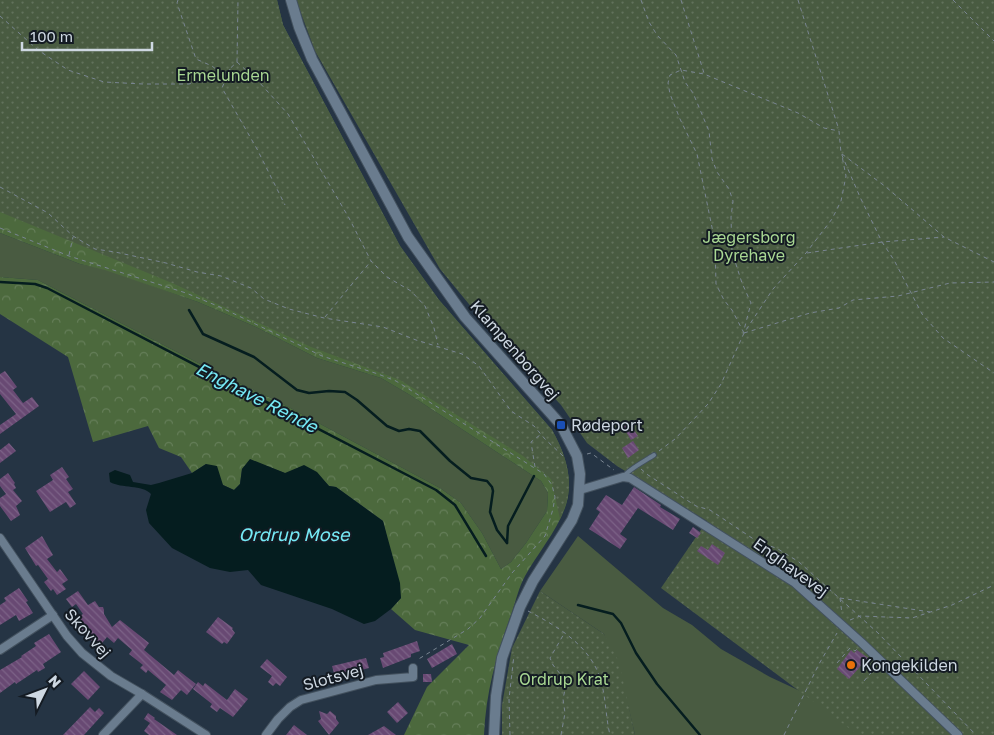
<svg xmlns="http://www.w3.org/2000/svg" width="994" height="735" viewBox="0 0 994 735" font-family="'Golos Text',sans-serif">
  <style>
    .green { fill: #495b41 }
    .forest { fill: url(#forest-crowns) }
    .park { fill: url(#park-dots) }
    .water { fill: #051d1f }
    .lines { fill: none; stroke-linecap: round; stroke-linejoin: round }
    .stream { stroke: #051d1f; stroke-width: 2.5 }
    .building { fill: url(#building-back-hatch) }
    .service-casing { stroke: #43515e; stroke-width: 6 }
    .minor-casing { stroke: #43515e; stroke-width: 10 }
    .tertiary-casing { stroke: #43515e; stroke-width: 12 }
    .path { stroke: #7a8693; stroke-width: 1; stroke-dasharray: 4 4; stroke-linecap: butt }
    .service { stroke: #6a7c8e; stroke-width: 4 }
    .minor { stroke: #6a7c8e; stroke-width: 8 }
    .tertiary { stroke: #6a7c8e; stroke-width: 10 }
    .transit-dot { fill: #1a4fb4; stroke: #141b23; stroke-width: 2 }
    .food-dot { fill: #e8710a; stroke: #141b23; stroke-width: 2 }
    .labels { text-anchor: middle; dominant-baseline: central; stroke-width: 4; stroke-linejoin: round; paint-order: stroke }
    .park-label { font-size: 16px; fill: #a9d893; stroke: #141b23 }
    .street-label { font-size: 16px; fill: #ced8e2; stroke: #141b23 }
    .poi-label { font-size: 16px; fill: #ced8e2; stroke: #141b23; text-anchor: start }
    .water-label { font-size: 18px; font-style: italic; fill: #76eaf6; stroke: #141b23 }
  </style>
  <defs>
    <pattern id="forest-crowns" width="20" height="18" patternUnits="userSpaceOnUse" patternTransform="scale(1.25)"><rect width="20" height="18" fill="#4c693d"/><path d="M2 6a3 3 0 1 1 6 0M12 15a3 3 0 1 1 6 0" fill="none" stroke="#657e59"/></pattern>
    <pattern id="park-dots" width="8" height="8" patternUnits="userSpaceOnUse" patternTransform="scale(1.25)"><rect width="8" height="8" fill="#495b41"/><path d="M2 2h.1M6 6h.1" fill="none" stroke="#62725c" stroke-width="1.8" stroke-linecap="round"/></pattern>
    <pattern id="building-back-hatch" width="6" height="6" patternUnits="userSpaceOnUse" patternTransform="scale(1.25)"><rect width="6" height="6" fill="#684973"/><path d="M-1 5l2 2M0 0l6 6M5-1l2 2" fill="none" stroke="#7c6287"/></pattern>
  </defs>
  <rect width="100%" height="100%" fill="#253444"/>
  <g class="green">
    <path d="M0 233 80 264 105 269 198 302 256 327 317 358 381 378 410 395 541 481 548 493 547 511 526 543 511 562 501 569 482 533 461 503 440 488 281 403 210 369 38 280 0 277Z"/>
    <path d="M578 536 663 608 692 625 721 649 770 677 826 703 865 735H635L628 705 604 634 540 591Z"/>
  </g>
  <path class="forest" d="M0 0H277L283 25 400 246 439 300 552 430C563 450 572 472 568 496 564 523 538 552 525 576 519 587 516 600 512 612 497 653 486 691 484 735H404L427 687 469 645 415 630 391 609 401 598 383 521 336 487 329 486 323 480 285 473 250 460 242 469 240 484 234 490 223 485 206 464 192 473 181 457 159 448 148 426 93 442 68 357 0 314V277L38 280 210 369 281 403 440 488 461 503 482 533 501 569 511 562 526 543 547 511 548 493 541 481 410 395 381 378 317 358 256 327 198 302 105 270 80 264 0 233Z"/>
  <g class="park">
    <path d="M0 0H277L283 25 400 246 439 300 552 430C563 450 572 472 568 496 567 503 563 511 560 519L551 479 523 456 400 380 311 347 172 283 0 212Z"/>
    <path d="M296 0H994V735H858L661 588 707 521 617 466 587 443 561 405 487 326 440 269 315 51Z"/>
    <path d="M540 591 604 634 619 662 635 735H502V705L512 648Z"/>
  </g>
  <path class="water" d="M250 459 285 473 304 465 317 472 329 486 336 487 383 521 400 583 401 598 391 609 375 621 364 624 332 609 261 585 248 570 230 572 210 568 172 548 149 523 146 510 151 494C142 484 122 489 110 482L109 473 115 470 130 475 133 482 151 485 159 483 192 473 206 464 217 466 223 485 234 490 240 484 242 469Z"/>
  <g class="lines">
    <g class="stream">
      <path d="M0 282 35 284 47 288 436 490 455 505 486 556"/>
      <path d="M189 310 203 334 254 357 297 390 309 393 329 391 345 392 357 400 387 426 399 431 409 429 420 431 450 461 471 478 487 481 492 487 493 491 490 512 497 530 507 543"/>
      <path d="M507 543 508 526 534 476"/>
      <path d="M578 605 613 614 621 623 636 653 657 684 700 735"/>
    </g>
  </g>
  <g class="building">
    <path d="M5 371 17 387 13 390 23 403 32 397 39 406 0 434V425L16 414 0 394V374Z"/>
    <path d="M629 423 638 436 631 440 623 427Z"/>
    <path d="M633 441 639 450 628 458 622 448Z"/>
    <path d="M9 443 16 451 0 463V450Z"/>
    <path d="M62 467 69 477 66 479 73 489 68 492 76 504 70 508 66 502 50 512 36 491 53 480 50 475Z"/>
    <path d="M8 473 15 483 14 484 16 488 13 490 22 501 16 506 20 515 11 521 0 506V498L6 494 0 486V479Z"/>
    <path d="M634 487 661 505 660 507 680 519 673 530 638 508 620 534 627 539 620 549 589 529 600 512 596 509 606 495 622 505Z"/>
    <path d="M693 527 701 533 697 538 689 533Z"/>
    <path d="M42 536 53 555 47 559 57 572 60 569 68 580 62 584 66 589 57 595 53 589 51 591 44 582 48 579 38 565 36 566 25 548Z"/>
    <path d="M712 544 725 553 718 565 697 551 701 546 708 550Z"/>
    <path d="M19 588 28 601 26 602 33 613 19 621 16 615 0 625V605L6 601 4 598Z"/>
    <path d="M78 591 88 605 95 601 99 607H103L104 610V614L112 627 120 620 149 643 144 650 174 675 178 670 196 684 187 695 181 690 172 700 160 692 166 685 148 670 146 673 140 668 143 665 129 654 132 650 118 638 114 643 107 637 98 648 85 634 83 635 73 621 83 614 76 604 72 607 66 599Z"/>
    <path d="M218 617 233 628 232 629 235 633 227 644 224 642 222 644 206 632Z"/>
    <path d="M49 634 61 652 43 664 45 668 38 672 37 670 16 684 15 682 0 693V670L22 657 21 656 36 646 34 643Z"/>
    <path d="M417 641 420 651 411 654V657L383 668 380 658 384 657 383 653Z"/>
    <path d="M452 644 457 654 432 668 427 659Z"/>
    <path d="M851 650 854 653 857 650 868 658 849 679 837 669Z"/>
    <path d="M366 658 369 668 335 677 332 666Z"/>
    <path d="M267 659 287 677 280 686 276 683 273 686 268 682 272 676 260 667Z"/>
    <path d="M84 671 100 687 88 700 71 684Z"/>
    <path d="M423 674H431L432 682H423Z"/>
    <path d="M198 682 203 686 205 683 227 700 235 689 248 699 233 717 220 708 217 712 210 707 212 704 193 689Z"/>
    <path d="M398 702 408 713 397 723 387 712Z"/>
    <path d="M90 707 95 712 99 708 104 713 84 735H63Z"/>
    <path d="M319 711 327 714 330 711 336 716V719L339 723 329 735 318 721 321 719Z"/>
    <path d="M148 713 155 718 154 719 177 735H149L144 731 150 723 144 719Z"/>
    <path d="M294 725 307 735H286Z"/>
    <path d="M384 726 396 735H368Z"/>
  </g>
  <g class="lines">
    <g class="service-casing">
      <path id="service" d="M623 477C629 469 645 461 654 455"/>
    </g>
    <g class="minor-casing">
      <g id="minor">
        <path d="M580 490 623 477 630 478 795 583 862 643 958 735"/>
        <path d="M0 538 67 636 82 653 111 676 142 694 206 735"/>
        <path d="M0 650 53 615"/>
        <path d="M103 735 142 694"/>
        <path d="M266 735 278 719 290 707 301 700 376 680 413 677V668"/>
      </g>
    </g>
    <g class="tertiary-casing">
      <path id="tertiary" d="M291 0 299 27 312 59 408 237 465 317 561 425 577 456 580 474 578 505 572 520 533 581 520 607 502 658 496 696 494 735"/>
    </g>
    <g class="path">
      <path d="M178 0 177 3 196 59 212 66 222 74"/>
      <path d="M641 0 649 22 657 35 676 55 685 82 693 93 709 131 712 159 717 172 729 189 733 201 731 217 732 252 742 283 751 303 744 330"/>
      <path d="M681 0 704 73"/>
      <path d="M798 0 839 130"/>
      <path d="M953 0 994 41"/>
      <path d="M0 16 38 50 68 70 104 82 143 84H189L223 75 237 62 238 0"/>
      <path d="M237 62 259 82 288 114 349 218 371 261 387 277 411 291 425 306 434 328 438 345"/>
      <path d="M230 69 222 88 257 149 285 205"/>
      <path d="M842 154 886 187 944 237 994 262"/>
      <path d="M0 187 48 213 73 236 95 249 115 252 166 263 197 272 221 276 251 288 264 299 289 309 324 318 383 327 416 340 462 354 479 366 511 411 534 426 545 439 563 456H565"/>
      <path d="M0 228 69 256 186 293 220 307 322 356 378 374 396 381 544 474 552 485 555 497 553 509 545 536 512 573 480 618 468 629 417 660"/>
      <path d="M807 253 882 242 944 237"/>
      <path d="M69 255 73 237"/>
      <path d="M325 317 371 261"/>
      <path d="M744 333 732 310 724 300 716 284 715 242 697 154 680 119 670 94 668 83 670 75 681 70 704 74 798 113 824 128 839 131 841 153 860 197 882 242 894 260 922 314 943 338 994 373"/>
      <path d="M744 333 810 313 839 308 853 300 898 296 950 283 994 282"/>
      <path d="M659 451 675 439 708 404 721 384 744 333 773 289 806 253 832 219 841 201 846 176 842 156"/>
      <path d="M587 454 591 453 614 470"/>
      <path d="M535 467 531 442 540 435"/>
      <path d="M641 469 648 475 696 506 710 510 755 540 778 549 799 562 878 633 976 735"/>
      <path d="M840 598 930 612"/>
      <path d="M840 598 842 614"/>
      <path d="M528 611C559 627 594 648 602 685 606 701 606 719 610 735"/>
      <path d="M850 620 860 616 912 618 952 605 994 585"/>
      <path d="M837 663 850 648 855 651 857 649"/>
      <path d="M864 681 876 667"/>
      <path d="M510 735 509 699 514 655"/>
      <path d="M561 735 565 713 563 699 566 685 561 675 553 665 550 658 565 632"/>
      <path d="M784 735 819 664 837 633"/>
    </g>
    <use href="#service" class="service"/>
    <use href="#minor" class="minor"/>
    <use href="#tertiary" class="tertiary"/>
  </g>
  <rect class="transit-dot" x="556" y="420" width="10" height="10" rx="2.5"/>
  <circle class="food-dot" cx="851" cy="665" r="5"/>
  <g class="labels">
    <g class="park-label">
      <text x="223" y="75">Ermelunden</text>
      <text x="749" y="237">Jægersborg<tspan x="749" dy="18">Dyrehave</tspan></text>
      <text x="564" y="679">Ordrup Krat</text>
    </g>
    <g class="street-label">
      <text transform="translate(515 350) rotate(49)">Klampenborgvej</text>
      <text transform="translate(791 567) rotate(36)">Enghavevej</text>
      <text transform="translate(88 633) rotate(48)">Skovvej</text>
      <text transform="translate(333 677) rotate(-15)">Slotsvej</text>
    </g>
    <g class="poi-label">
      <text x="571" y="425">Rødeport</text>
      <text x="861" y="665">Kongekilden</text>
    </g>
    <g class="water-label">
      <text transform="translate(257 397) rotate(27)">Enghave Rende</text>
      <text x="294" y="534">Ordrup Mose</text>
    </g>
  </g>
  <g transform="translate(45 690) rotate(48)" stroke="#141b23" stroke-width="4" paint-order="stroke">
  <path d="M0-4L9 19L0 12L-9 19Z" fill="#ced8e2"/>
  <text y="-8" font-size="14" font-weight="bold" text-anchor="middle" fill="#ced8e2">N</text>
  </g>
  <path d="M22 42v8h130v-8" fill="none" stroke="#ced8e2" stroke-width="2.5"/>
  <text x="30" y="42" font-size="15" fill="#ced8e2" stroke="#141b23" stroke-width="4" paint-order="stroke">100 m</text>
</svg>
